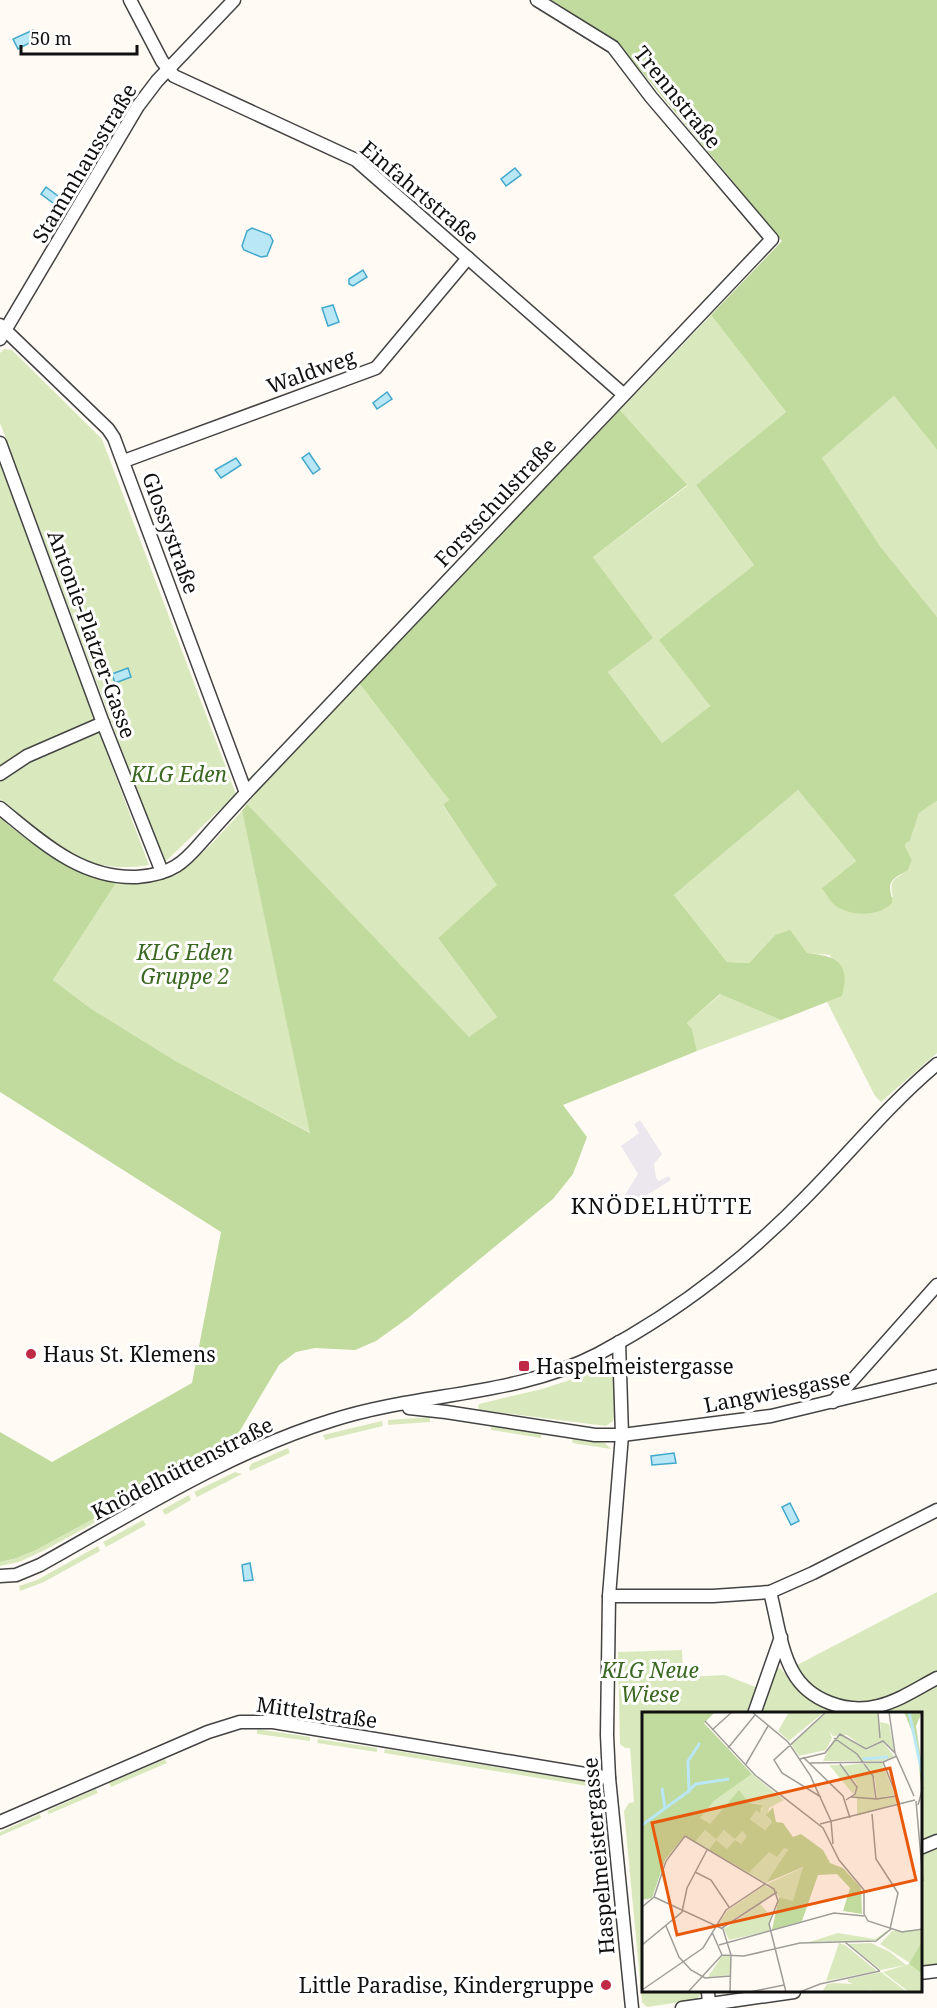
<svg xmlns="http://www.w3.org/2000/svg" width="937" height="2008" viewBox="0 0 937 2008" font-family="'Noto Serif',serif">
  <style>
    .industrial { fill: #ece6ee }
    .green { fill: #dae9bd }
    .forest { fill: #c1da9d }
    .water { fill: #bae7f5; stroke: #42a8cb; stroke-width: 1.5 }
    .lines { fill: none; stroke-linecap: round; stroke-linejoin: round }
    .street-casing { stroke: #434343; stroke-width: 15 }
    .street { stroke: #fff; stroke-width: 12 }
    .poi-dot { fill: #bf2a46; stroke: #fff; stroke-width: 2 }
    .labels { text-anchor: middle; dominant-baseline: central; stroke-width: 6; stroke-linejoin: round; paint-order: stroke }
    .street-label { font-size: 21px; fill: #101010; stroke: #fff }
    .park-label { font-size: 21px; font-style: italic; fill: #3a6821; stroke: #fff }
    .poi-label { font-size: 21px; fill: #101010; stroke: #fff; text-anchor: start }
    .neighbourhood-label { font-size: 22px; letter-spacing: 1.5px; fill: #101010; stroke: #fff }
    .inset-river { fill: none; stroke: #bae7f5; stroke-width: 3 }
    .inset-road { fill: none; stroke: #9f9d99; stroke-width: 1.5 }
    .view { fill: #e8590c; fill-opacity: 0.15; stroke: #e8590c; stroke-width: 3 }
    .inset-edge { fill: none; stroke: #101010; stroke-width: 3 }
  </style>
  <rect width="100%" height="100%" fill="#fffbf4"/>
  <path class="industrial" d="M640 1120 662 1154 654 1164 656 1178 659 1181 669 1176 671 1180 631 1205 630 1209H616L638 1174 621 1146 639 1133 634 1124Z"/>
  <g class="green">
    <path d="M711 315 786 412 696 485 754 565 660 640 710 706 662 743 608 672 652 638 593 557 687 486 620 410Z"/>
    <path d="M4 349 12 350 102 439 236 794 164 863 0 423V353Z"/>
    <path d="M894 396 937 450V617L880 546 822 458Z"/>
    <path d="M0 464 95 720 0 768Z"/>
    <path d="M359 683 449 800 443 806 498 885 438 938 497 1017 469 1038 247 804 269 776Z"/>
    <path d="M99 732 149 865C79 877 50 839 0 799V782L38 757Z"/>
    <path d="M798 790 856 861 822 888 893 897C888 877 896 880 908 870L912 860 905 846 906 843 910 841 919 813 937 801V1053L881 1102 875 1096 827 1002 842 995 830 955 807 953 775 935 749 963 727 962 674 895Z"/>
    <path d="M242 811 311 1133 174 1060 90 1008 53 980 116 883C181 887 201 854 242 811Z"/>
    <path d="M721 994 781 1020 697 1051 692 1029 687 1023Z"/>
    <path d="M603 1369 610 1371 614 1377V1417L613 1421 606 1426 480 1410 478 1408 479 1404 483 1403 542 1389Z"/>
    <path d="M430 1417V1422L388 1425V1420Z"/>
    <path d="M382 1421 383 1426 325 1440 323 1435Z"/>
    <path d="M491 1425 541 1433V1438L491 1430Z"/>
    <path d="M256 1433V1438L215 1457 45 1550 19 1562 0 1566V1562L17 1558 36 1550 232 1444Z"/>
    <path d="M573 1438 605 1443 611 1449 572 1443Z"/>
    <path d="M288 1448 290 1453 250 1471 249 1468 251 1464Z"/>
    <path d="M235 1472 242 1474 197 1497 194 1492Z"/>
    <path d="M189 1495 191 1500 165 1515 162 1510Z"/>
    <path d="M143 1520 146 1525 106 1547 103 1542Z"/>
    <path d="M98 1546 100 1551 44 1582 20 1591 19 1586 37 1580Z"/>
    <path d="M937 1592V1672C910 1686 879 1708 846 1702 841 1701 834 1698 829 1696 814 1691 803 1680 797 1665Z"/>
    <path d="M682 1650 683 1677 725 1675 758 1688 748 1714H643V1992H702L698 1998 694 2000 647 2007 642 2002 624 1811 629 1803 634 1802 630 1748H625L620 1744 618 1652Z"/>
    <path d="M777 1667 781 1669 802 1691 846 1712 937 1683V1836L921 1842 920 1714H760Z"/>
    <path d="M257 1729 310 1737V1741L257 1734Z"/>
    <path d="M318 1739 377 1748V1752L317 1743Z"/>
    <path d="M385 1749 589 1782 588 1786 384 1753Z"/>
    <path d="M165 1759 167 1763 111 1787 109 1783Z"/>
    <path d="M96 1789 98 1793 49 1814 47 1811Z"/>
    <path d="M40 1814 41 1818 0 1836V1832Z"/>
    <path d="M937 1846V1964L921 1966V1853Z"/>
  </g>
  <path class="forest" d="M551 0H937V450L894 396 822 458 880 546 937 617V801L919 813 910 841 906 843 905 846 912 860 908 870C902 875 890 877 890 888 890 893 893 898 892 903 878 917 854 916 837 907 831 903 826 894 822 888L856 861 798 790 674 895 727 962 749 963 775 935 790 930 807 953C837 956 851 963 842 996L781 1020 720 994 687 1023 692 1029 697 1051 563 1105 587 1137 573 1174 553 1199 408 1318 376 1341 355 1350 315 1348 296 1352 279 1365 232 1444 36 1550 17 1558 0 1562V1432L52 1462 192 1383 221 1232 0 1092V818C39 849 65 872 116 883L53 980 90 1008 174 1060 310 1133 242 811 247 804 469 1037 497 1017 438 938 497 885 443 805 449 800 359 683 620 410 687 485 593 557 653 638 608 672 662 743 710 706 659 640 754 565 696 485 786 412 711 315 782 241 617 42Z"/>
  <g class="water">
    <path d="M33 30 37 39 18 49 13 39Z"/>
    <path d="M515 168 521 175 506 186 501 179Z"/>
    <path d="M46 187 62 199 57 206 41 194Z"/>
    <path d="M252 228 270 235 273 241 267 256 261 257 244 250 242 246 247 231Z"/>
    <path d="M363 270 367 277 353 286 349 284V279Z"/>
    <path d="M333 305 339 322 328 326 322 308Z"/>
    <path d="M387 392 392 399 377 409 373 403Z"/>
    <path d="M309 453 320 469 313 474 302 458Z"/>
    <path d="M236 458 241 465 221 478 215 470Z"/>
    <path d="M128 668 131 677 115 683 112 674Z"/>
    <path d="M674 1453 676 1463 652 1465 651 1456Z"/>
    <path d="M790 1503 799 1521 791 1525 782 1507Z"/>
    <path d="M250 1563 253 1580 244 1581 242 1565Z"/>
  </g>
  <g class="lines">
    <g class="street-casing">
      <g id="street">
        <path d="M130 0 162 61 174 76 356 160 623 394"/>
        <path d="M0 325 108 429 114 438 246 793"/>
        <path d="M0 339 138 106 157 81 234 0"/>
        <path d="M0 443 103 723 162 872"/>
        <path d="M124 461 376 368 468 258"/>
        <path d="M0 774 27 756 103 723"/>
        <path d="M0 808C41 841 80 879 137 877 150 876 165 873 176 866 188 859 197 847 206 837 219 822 233 807 246 793L772 239 651 97 613 47 537 0"/>
        <path d="M619 1342 622 1435 609 1596 607 1735 609 1778 632 2008"/>
        <path d="M833 1402 937 1285"/>
        <path d="M409 1408 446 1412 595 1435H622L771 1416 937 1376"/>
        <path d="M0 1576 16 1575 40 1565C135 1512 229 1452 333 1420 420 1392 515 1397 598 1354 674 1314 744 1260 804 1199 849 1154 888 1105 937 1064"/>
        <path d="M770 1592C777 1618 780 1649 793 1672 809 1701 847 1714 878 1706 899 1701 918 1688 937 1678"/>
        <path d="M609 1596H713L770 1592 813 1573 937 1510"/>
        <path d="M754 1714 781 1637"/>
        <path d="M0 1822 208 1732 240 1722H273L609 1778"/>
        <path d="M920 1848 937 1841"/>
        <path d="M920 1973 937 1971"/>
        <path d="M708 1992 709 2004"/>
        <path d="M682 2008 794 1992"/>
      </g>
    </g>
    <use href="#street" class="street"/>
  </g>
  <g class="poi-dot">
    <circle cx="31" cy="1354" r="6"/>
    <rect x="518" y="1360" width="12" height="12" rx="3"/>
    <circle cx="606" cy="1985" r="6"/>
  </g>
  <g class="labels">
    <g class="street-label">
      <text transform="translate(678 97) rotate(51)">Trennstraße</text>
      <text transform="translate(84 163) rotate(-59)">Stammhausstraße</text>
      <text transform="translate(420 192) rotate(40)">Einfahrtstraße</text>
      <text transform="translate(311 371) rotate(-20)">Waldweg</text>
      <text transform="translate(495 502) rotate(-47)">Forstschulstraße</text>
      <text transform="translate(171 533) rotate(70)">Glossystraße</text>
      <text transform="translate(92 634) rotate(70)">Antonie-Platzer-Gasse</text>
      <text transform="translate(777 1391) rotate(-11)">Langwiesgasse</text>
      <text transform="translate(182 1468) rotate(-27)">Knödelhüttenstraße</text>
      <text transform="translate(317 1712) rotate(8)">Mittelstraße</text>
      <text transform="translate(598 1856) rotate(-95)">Haspelmeistergasse</text>
    </g>
    <g class="park-label">
      <text x="179" y="774">KLG Eden</text>
      <text x="185" y="952">KLG Eden<tspan x="185" dy="24">Gruppe 2</tspan></text>
      <text x="650" y="1670">KLG Neue<tspan x="650" dy="24">Wiese</tspan></text>
    </g>
    <g class="poi-label">
      <text x="43" y="1354">Haus St. Klemens</text>
      <text x="536" y="1366">Haspelmeistergasse</text>
      <text x="594" y="1985" text-anchor="end">Little Paradise, Kindergruppe</text>
    </g>
    <g class="neighbourhood-label">
      <text x="662" y="1205">KNÖDELHÜTTE</text>
    </g>
  </g>
  <g transform="translate(642 1712)">
    <rect width="280" height="280" fill="#fffbf4"/>
    <path d="M147 0H182L147 29 136 19ZM185 0H235L239 21 238 10 247 12 252 39 242 29 224 37 205 23 191 24 187 19 190 26 184 38 157 44 149 32ZM200 23 224 38 241 30 252 44 241 49H181L191 28ZM221 51 231 65 233 86 212 85 215 72 200 54ZM223 51H240L253 83 235 86 233 67ZM187 53H198L215 75 211 82ZM110 62 142 88 127 96 125 105 130 110 123 118 107 106 114 97 120 98 118 92 107 91 99 84 67 113 58 106 72 89ZM254 85 256 91 215 104V86ZM63 118 100 119 106 124 99 132 85 137 67 138 53 130ZM143 136 146 139 124 171 107 161 127 139ZM162 155 151 190 137 185 125 172ZM123 173 134 180 79 215 77 212 85 199ZM118 192 129 204 127 219 87 228 82 217ZM235 215 247 218 236 228 167 230 196 221 233 227 246 218ZM280 218V229L268 251 238 232 250 219ZM197 231 203 233 235 259 184 269ZM229 231 248 240 264 253 239 258 205 232ZM80 244H88L89 263 66 265ZM267 252 280 262V280H267L241 260ZM239 260 265 280H234L206 270V267ZM192 271 214 272 232 280H180L185 272Z" fill="#dae9bd"/>
    <path d="M0 0H73L62 11 110 62 72 89 58 106 68 112 97 78 107 91 120 93 118 101 114 98 108 107 123 118 130 110 124 103 131 95 134 110 141 111 151 125 159 122 181 138 188 151 201 156 219 176 220 202 201 199 208 176 195 162 176 163 160 209 130 218 137 185 151 189 161 155 124 171 146 138 142 136 135 145 127 140 107 161 67 138 74 128 85 137 93 128 99 132 105 124 100 119 93 127 82 118 74 127 63 118 53 130 43 123 23 148 10 186 0 188ZM262 0H280L274 14 280 54 279 73 274 29ZM280 229V262L267 252Z" fill="#c1da9d"/>
    <path class="inset-river" d="M267 0 281 65M221 47 246 45M20 76 23 97M47 78 54 72 87 67M0 113 47 79 46 49 58 31"/>
    <path class="inset-road" d="M110 0 146 30 168 63 189 109 191 132M236 0 238 26M247 0 253 41 272 84M63 9 113 63 181 116 197 148 222 178V202L226 209 260 220 281 217M70 18 90 0M192 26 215 42 231 64 234 87M86 36 113 3M161 45 201 84 208 106M158 47 183 41 198 22 224 37 241 29 253 41M241 50 258 92M168 51 241 50 255 44M104 52 126 14M198 52 215 75 213 82 204 88M179 85 140 61 132 48 184 0M209 85 235 87 254 84M274 89 281 169M276 93 281 75M230 102 234 147 256 181 248 217M178 112 273 88M53 160 69 168 87 195M12 185 81 217 89 243 88 280M0 195 12 185 24 149 43 124 132 177 136 189 127 212 144 280M24 214 37 245 49 258 63 266 89 264M80 216 135 180M70 220 80 243M203 230 238 259M0 233 40 200 45 176 65 138M77 233 192 201 222 204M80 243 102 244 158 231 234 229 249 217M0 278 61 236 84 198 123 172M46 280 80 243M108 280 142 273M158 280 178 272 238 259"/>
    <path class="view" d="M248 56 274 168 35 223 10 111Z"/>
    <rect width="280" height="280" class="inset-edge"/>
  </g>
  <path d="M21 45v9h116v-9" fill="none" stroke="#101010" stroke-width="3"/>
  <text x="30" y="45" font-size="18" fill="#101010" stroke="#ffffff" stroke-width="4.5" paint-order="stroke">50 m</text>
</svg>
